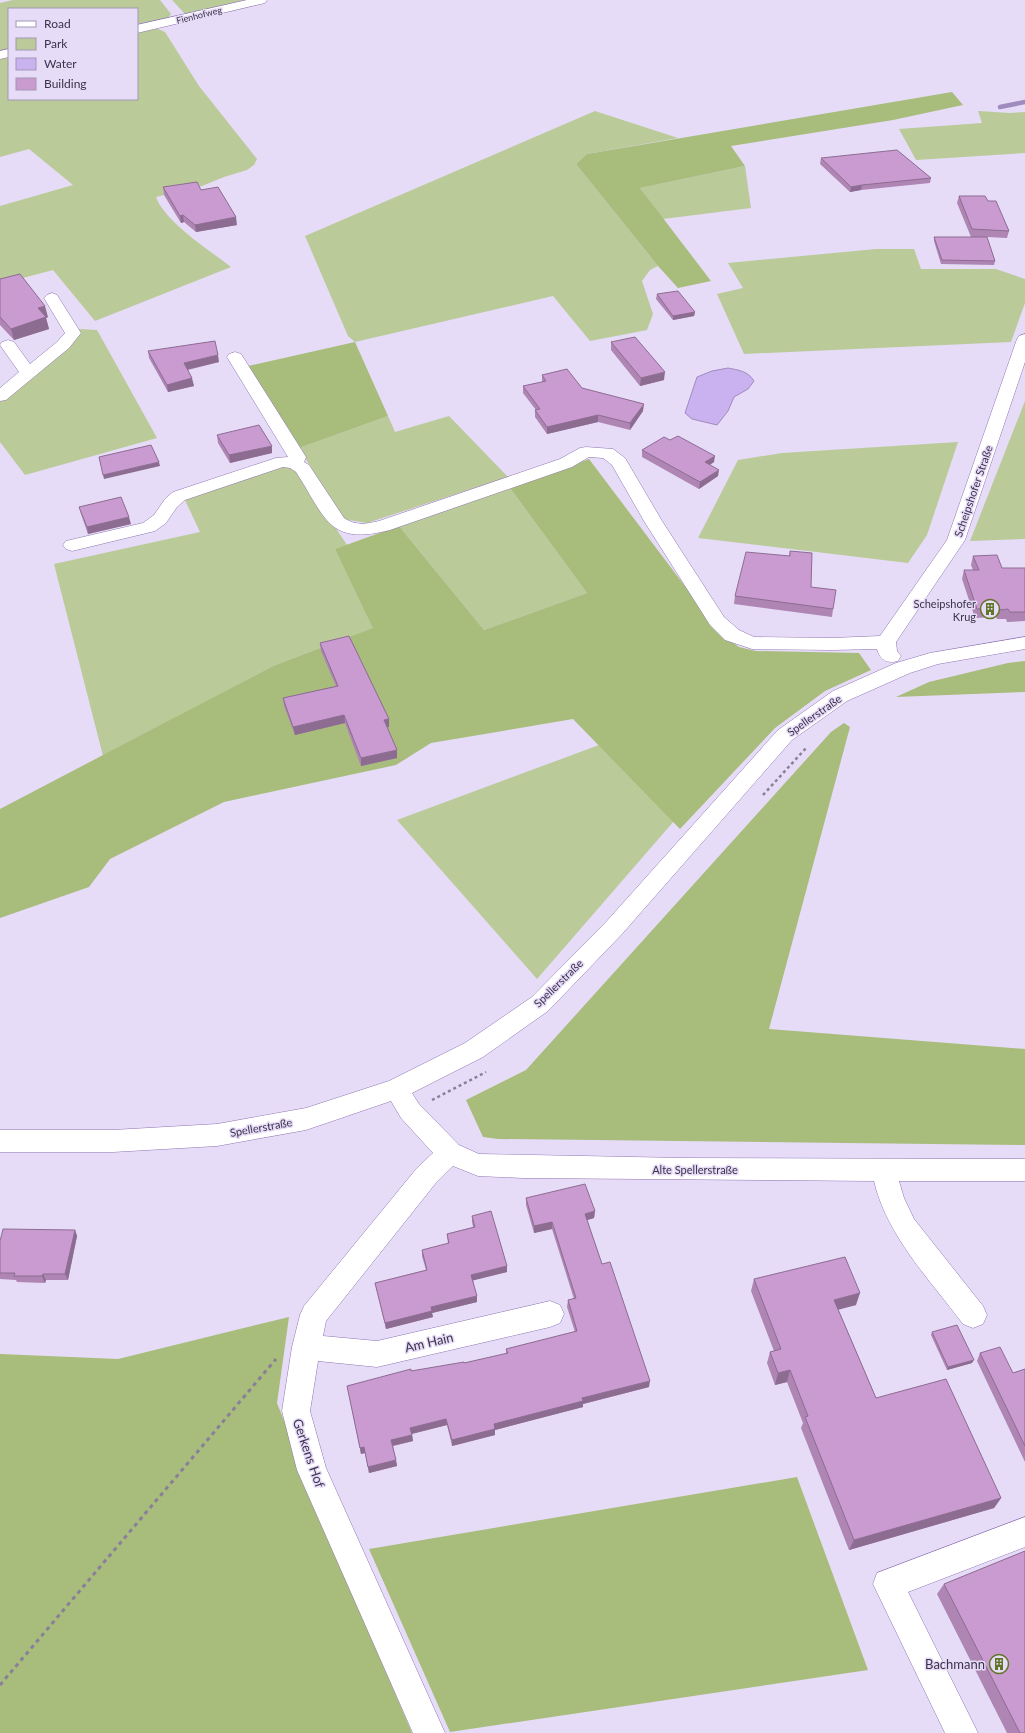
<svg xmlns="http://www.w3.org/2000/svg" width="1025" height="1733" viewBox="0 0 1025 1733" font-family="Lato,sans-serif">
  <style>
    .green { fill: #baca99 }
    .forest { fill: #a8bc7b }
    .water { fill: #cab1ef; stroke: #9f8bbe }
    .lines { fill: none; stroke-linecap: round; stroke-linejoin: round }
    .stream { stroke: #9f8bbe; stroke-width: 4.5 }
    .minor-casing { stroke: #8e75b2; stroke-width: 1 }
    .path-far1 { stroke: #897f9a; stroke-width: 2.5; stroke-dasharray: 3 3; stroke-linecap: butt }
    .path { stroke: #897f9a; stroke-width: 3; stroke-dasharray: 4 4; stroke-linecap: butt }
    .minor { fill: #fff; fill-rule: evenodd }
    .wall { fill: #ae85b3 }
    .shaded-wall { fill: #8d6c92 }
    .building { fill: #ca9bd0; stroke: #8d6c92 }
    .labels { text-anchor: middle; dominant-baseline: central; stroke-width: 3; stroke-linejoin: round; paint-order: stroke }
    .far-street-label { font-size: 9px; fill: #3c324c; stroke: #e6dcf7 }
    .street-label { font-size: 11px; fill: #3c324c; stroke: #e6dcf7 }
    .poi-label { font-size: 11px; fill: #3c324c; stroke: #e6dcf7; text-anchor: end }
    .near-street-label { font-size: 13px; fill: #3c324c; stroke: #e6dcf7 }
    .near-poi-label { font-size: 13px; fill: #3c324c; stroke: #e6dcf7; text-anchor: end }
  </style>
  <rect width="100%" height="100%" fill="#e6dcf7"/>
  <g class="green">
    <path d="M13 0H160L171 14 168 18 137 24V9H9V49L0 51V3Z"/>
    <path d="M172 0H245L186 15Z"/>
    <path d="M156 28 165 32 199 86 257 159 254 165 247 170 224 177 202 186 156 197C165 222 209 250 231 267L95 321 53 270 0 284V206L73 185 29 149 0 157V58L9 56V99H137V32Z"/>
    <path d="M595 111 678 138 587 154 576 164 658 266 650 270 642 281 653 314 647 330 590 341 553 296 355 342 348 336 305 236Z"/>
    <path d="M978 111 1010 113 1025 112V153L916 160 899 129 982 123Z"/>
    <path d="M745 166 751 208 663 219 640 188Z"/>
    <path d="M876 249H914L921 269H996L1025 279V303L1011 342 744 354 717 294 743 288 728 263Z"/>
    <path d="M79 329 97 330 157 438 25 475 0 442V401L75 338Z"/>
    <path d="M1025 401V539L970 541Z"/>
    <path d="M388 416 395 432 449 416 508 477 367 523 343 519 299 448Z"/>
    <path d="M958 442 927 535 908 563 698 538 738 460 782 453Z"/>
    <path d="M274 467C283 467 292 466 299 473L347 545 335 549 374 628 273 666 103 756 54 564 200 532 184 498Z"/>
    <path d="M510 488 587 593 484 630 399 526Z"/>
    <path d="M599 745 674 821 537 979 397 820Z"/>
  </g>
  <g class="forest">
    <path d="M952 92 963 105 893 120 731 146 745 166 640 188 711 281 678 288 658 266 576 164 587 154Z"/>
    <path d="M355 342 388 416 299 448 248 366Z"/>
    <path d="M589 459 721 634 739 647 756 651 859 653 871 670 825 691 775 728 680 829 573 719 431 743 396 765 224 802 110 859 89 887 0 918V809L273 666 373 628 335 549 399 526 484 630 587 593 510 488Z"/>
    <path d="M1025 661V692L896 697 929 682 1008 663Z"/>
    <path d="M844 723 850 727 769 1029 1025 1049V1145L498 1139 483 1137 466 1100 526 1070 831 732Z"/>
    <path d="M289 1317 277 1403 340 1563 412 1733H0V1354L118 1359Z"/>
    <path d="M797 1477 868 1670 450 1732 369 1549Z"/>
  </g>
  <path class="water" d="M728 368C738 370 748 371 754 381L748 389 734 397 728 411 717 425 692 419 685 413 697 377 712 371Z"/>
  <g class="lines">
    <path class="stream" d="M1000 107 1025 102"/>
    <g class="minor-casing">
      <g id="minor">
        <path d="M247 0H267L265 3 137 33V25Z"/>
        <path d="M9 49V57L0 59V51Z"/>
        <path d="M52 293 57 295 81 333 69 348 6 400 0 401V388L19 372 0 345 2 342 8 340 14 342 30 364 57 342 65 333 44 298 47 295Z"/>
        <path d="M1025 334V362L965 540 896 642 897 651 901 656 898 661C887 664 880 660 877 649L832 650 752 649 725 640 710 625 644 521 612 465 603 458 589 457 572 467 390 530C328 546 326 518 296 472L290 468 283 467 185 500 177 507 166 523 155 531 72 551 66 549 63 545 66 541 143 523 154 515 165 499 173 492 276 458 288 457 227 357 229 354 235 352 241 354 243 357 306 457 304 462 309 465 344 518C356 526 366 524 379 521L560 459 580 448 586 447 613 449 625 458 662 521 724 617 739 630 754 637 832 638 880 636 947 540 1017 339 1019 336Z"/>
        <path d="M1025 637V649L938 664 910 673 847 701 792 740 622 934 548 1011 483 1057 412 1093 419 1104 459 1145 479 1154 683 1158 1025 1159V1181H899L904 1198 914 1219 983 1306 987 1315 983 1324 973 1328 963 1324C930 1280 887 1236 874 1181L523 1178 478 1176 453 1166 435 1184 326 1321 323 1336 377 1341 550 1301 560 1305 564 1314 560 1323 550 1327 377 1367 318 1361 310 1411 326 1468 445 1733H413L297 1470 282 1411 292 1347 300 1315 304 1306 417 1168 433 1153 401 1118 391 1101 306 1130 217 1146 113 1152H0V1130H113L217 1124 306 1108 389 1081 465 1043 532 997 606 922 778 730 833 691 896 663 930 653Z"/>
        <path d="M1025 1517V1547L908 1592 978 1733H945L873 1584 877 1573Z"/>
      </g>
    </g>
    <g class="path-far1">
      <path d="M763 795 807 747"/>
      <path d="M432 1100 486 1072"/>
    </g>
    <path class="path" d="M0 1685 276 1359"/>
    <use href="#minor" class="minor"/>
  </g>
  <g class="wall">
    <path d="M821 158 931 178 930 183 861 190 850 192 820 164Z"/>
    <path d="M163 187 201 190 237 225 196 232 184 222 181 223 164 195Z"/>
    <path d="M959 196 988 201 1009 231 1007 238 987 237 995 261 994 265 941 264 934 241V237H977H971L957 203Z"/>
    <path d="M0 279 48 317 46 318 49 329 14 340 0 325Z"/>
    <path d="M657 294 695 312 694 316 673 320 656 299Z"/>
    <path d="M611 342 664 380 640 386 611 350Z"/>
    <path d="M148 351 219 362 188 370 194 386 168 392 149 358Z"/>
    <path d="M542 375 582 388 643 411 630 430 598 422 547 434 535 417V410H536L523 393V386L542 382Z"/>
    <path d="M217 435 272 453 230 463 218 443Z"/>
    <path d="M642 450 714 462 710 465 718 476 699 489 642 457Z"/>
    <path d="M79 507 131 524 88 534 81 514Z"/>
    <path d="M790 551 811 587 833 609 832 617 734 604 735 596 789 556Z"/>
    <path d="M973 556 1002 568H1025V621L1007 622 1006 619H997L996 617 975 618 962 579 964 570H973L971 565Z"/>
    <path d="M320 643 389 719V727H387L397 758 361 766 345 723 295 735 284 706 283 698 336 686 321 651Z"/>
    <path d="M526 1198 595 1211 594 1218 587 1220 602 1264 649 1387 583 1404V1407L495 1430V1435L452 1446 447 1425 412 1434 413 1441 393 1446 397 1466 369 1473 365 1453 361 1454 347 1386 411 1371 464 1363 506 1354V1349L575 1332 567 1307 568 1300 574 1299 552 1229 534 1233 526 1205Z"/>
    <path d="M472 1216 507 1272 473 1280 477 1302 432 1313 433 1317 386 1329 375 1283 426 1270 422 1256V1250L448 1244 447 1234 473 1227 472 1222Z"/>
    <path d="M75 1230 77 1236 68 1280H46L45 1283 17 1282 16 1280 0 1279V1241Z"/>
    <path d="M754 1279 856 1305 838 1309 876 1398 1001 1498 994 1508 849 1550 801 1428 803 1423 787 1382 775 1385 767 1363 770 1352 774 1351 751 1291Z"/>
    <path d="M932 1332 972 1363 947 1370 931 1335Z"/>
    <path d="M980 1353 1013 1373 1025 1369V1462L977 1361Z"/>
    <path d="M944 1584 1025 1733H1007L937 1594Z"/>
  </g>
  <g class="shaded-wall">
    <path d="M862 185 861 190 850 192 851 187Z"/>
    <path d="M183 215 184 222 181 223 180 216Z"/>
    <path d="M236 217 237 225 196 232 195 225Z"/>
    <path d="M45 306 48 317 46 318 49 329 14 340 11 329 38 308Z"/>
    <path d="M695 312 694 316 673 320V316Z"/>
    <path d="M218 355 219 362 185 370 184 363Z"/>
    <path d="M665 372 664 380 640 386 641 378Z"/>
    <path d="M192 378 194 386 168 392 167 385Z"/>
    <path d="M644 404 643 411 630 430V423Z"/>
    <path d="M598 415V422L547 434V427Z"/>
    <path d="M272 446V453L230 463 229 455Z"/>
    <path d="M715 456 714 462 704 468 705 462Z"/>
    <path d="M159 462 160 466 104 479 103 475Z"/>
    <path d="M719 470 718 476 699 489 700 482Z"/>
    <path d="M129 517 131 524 88 534 87 527Z"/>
    <path d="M344 715 345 723 295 735 293 727Z"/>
    <path d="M389 719V727L385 728 384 720Z"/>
    <path d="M397 750V758L361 766V758Z"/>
    <path d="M595 1211 594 1218 584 1221 585 1214Z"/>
    <path d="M552 1222V1229L534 1233V1226Z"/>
    <path d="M75 1230 77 1236 68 1280 65 1274Z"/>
    <path d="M507 1266V1272L471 1281V1275Z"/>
    <path d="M43 1274 46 1280 45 1283 42 1276Z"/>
    <path d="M860 1293 856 1305 830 1312 834 1300Z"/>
    <path d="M477 1296V1302L432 1313 433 1317 386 1329 385 1323 431 1307Z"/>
    <path d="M974 1360 972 1363 947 1370 948 1367Z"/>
    <path d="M790 1370 787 1382 775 1385 778 1373Z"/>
    <path d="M650 1381 649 1387 583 1404V1407L495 1430V1435L452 1446V1440L494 1424 582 1398Z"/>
    <path d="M446 1419 447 1425 411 1434 410 1428Z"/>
    <path d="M412 1435 413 1441 392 1446 391 1440Z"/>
    <path d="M364 1447 365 1453 361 1454 360 1448Z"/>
    <path d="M396 1460 397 1466 369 1473 368 1467Z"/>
    <path d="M1001 1498 994 1508 849 1550 854 1540Z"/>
  </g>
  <g class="building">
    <path d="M897 150 931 178 862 185 851 187 821 158Z"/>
    <path d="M197 182 201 190 218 187 236 217 195 225 183 215 180 216 163 187Z"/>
    <path d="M959 196H985L988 201H996L1009 231 972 229Z"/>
    <path d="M934 237H987L995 261 942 260Z"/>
    <path d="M20 274 45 306 38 308 46 317 11 329 0 317V279Z"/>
    <path d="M678 291 695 312 673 316 657 294Z"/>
    <path d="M635 337 665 372 641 378 611 342Z"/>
    <path d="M215 341 218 355 184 363 192 378 167 385 148 351Z"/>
    <path d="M567 369 582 388 644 404 630 423 598 415 547 427 535 410 540 409 523 386 546 381 542 375Z"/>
    <path d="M259 425 272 446 229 455 217 435Z"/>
    <path d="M678 436 715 456 705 462 719 470 700 482 642 450 664 437 670 440Z"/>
    <path d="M151 445 159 462 103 475 99 457Z"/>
    <path d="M121 497 129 517 87 527 79 507Z"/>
    <path d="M790 551 812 553 811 587 836 590 833 609 735 596 746 552 790 556Z"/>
    <path d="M997 555 1002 568H1025V612H1010L1008 609 1000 610 999 608 977 609 964 570H979L973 556Z"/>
    <path d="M349 636 389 719 384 720 397 750 361 758 344 715 293 727 283 698 338 686 320 643Z"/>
    <path d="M585 1184 595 1211 585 1214 602 1264 610 1262 650 1381 582 1398 583 1401 494 1424 495 1429 452 1440 446 1419 410 1428 412 1435 391 1440 396 1460 368 1467 364 1447 360 1448 347 1386 411 1369V1371L464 1362V1363L508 1353 506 1349 577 1331 568 1300 576 1298 552 1222 534 1226 526 1198Z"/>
    <path d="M491 1211 507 1266 471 1275 477 1296 431 1307 432 1311 385 1323 375 1283 427 1270 422 1250 449 1243 447 1234 475 1227 472 1216Z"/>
    <path d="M3 1229 75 1230 65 1274H43L42 1276H14L15 1273H0V1241Z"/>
    <path d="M845 1257 860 1293 834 1300 876 1398 946 1379 1001 1498 854 1540 805 1417 808 1416 790 1370 778 1373 770 1352 781 1349 754 1279Z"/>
    <path d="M957 1325 974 1360 948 1367 932 1332Z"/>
    <path d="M1000 1347 1013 1373 1025 1369V1446L980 1353Z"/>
    <path d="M1025 1551V1733H1020L944 1584Z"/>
  </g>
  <defs>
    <g id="building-ring" transform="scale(1)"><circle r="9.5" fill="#e6dcf7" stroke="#617526" stroke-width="1.5"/><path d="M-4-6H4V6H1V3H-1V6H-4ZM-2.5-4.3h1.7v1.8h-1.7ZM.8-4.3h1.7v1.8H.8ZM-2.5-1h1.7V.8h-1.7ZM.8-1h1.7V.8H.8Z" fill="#617526"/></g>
  </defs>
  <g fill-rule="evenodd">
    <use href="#building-ring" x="990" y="609"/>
    <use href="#building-ring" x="999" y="1664"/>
  </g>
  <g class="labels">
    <g class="far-street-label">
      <text transform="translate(199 15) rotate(-14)">Fienhofweg</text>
    </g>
    <g class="street-label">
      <text transform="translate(973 491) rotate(-71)">Scheipshofer Straße</text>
      <text transform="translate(814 715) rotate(-35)">Spellerstraße</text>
      <text transform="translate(558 983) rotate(-44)">Spellerstraße</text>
      <text transform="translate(261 1127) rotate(-10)">Spellerstraße</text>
      <text x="695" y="1169">Alte Spellerstraße</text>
    </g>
    <g class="poi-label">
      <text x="976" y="603">Scheipshofer<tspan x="976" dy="13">Krug</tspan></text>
    </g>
    <g class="near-street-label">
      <text transform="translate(429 1342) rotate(-13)">Am Hain</text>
      <text transform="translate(309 1453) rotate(71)">Gerkens Hof</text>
    </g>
    <g class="near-poi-label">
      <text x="985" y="1664">Bachmann</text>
    </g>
  </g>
  <rect x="8" y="8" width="130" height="92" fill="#e6dcf7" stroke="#a298b3"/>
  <rect x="16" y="21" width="20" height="6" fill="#ffffff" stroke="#a298b3"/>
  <text x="44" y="28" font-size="12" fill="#3c324c">Road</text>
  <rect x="16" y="38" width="20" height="12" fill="#baca99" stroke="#a298b3"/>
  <text x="44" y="48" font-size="12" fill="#3c324c">Park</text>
  <rect x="16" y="58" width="20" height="12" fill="#cab1ef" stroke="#a298b3"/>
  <text x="44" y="68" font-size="12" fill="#3c324c">Water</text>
  <rect x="16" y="78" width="20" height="12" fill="#ca9bd0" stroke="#a298b3"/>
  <text x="44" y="88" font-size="12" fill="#3c324c">Building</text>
</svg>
